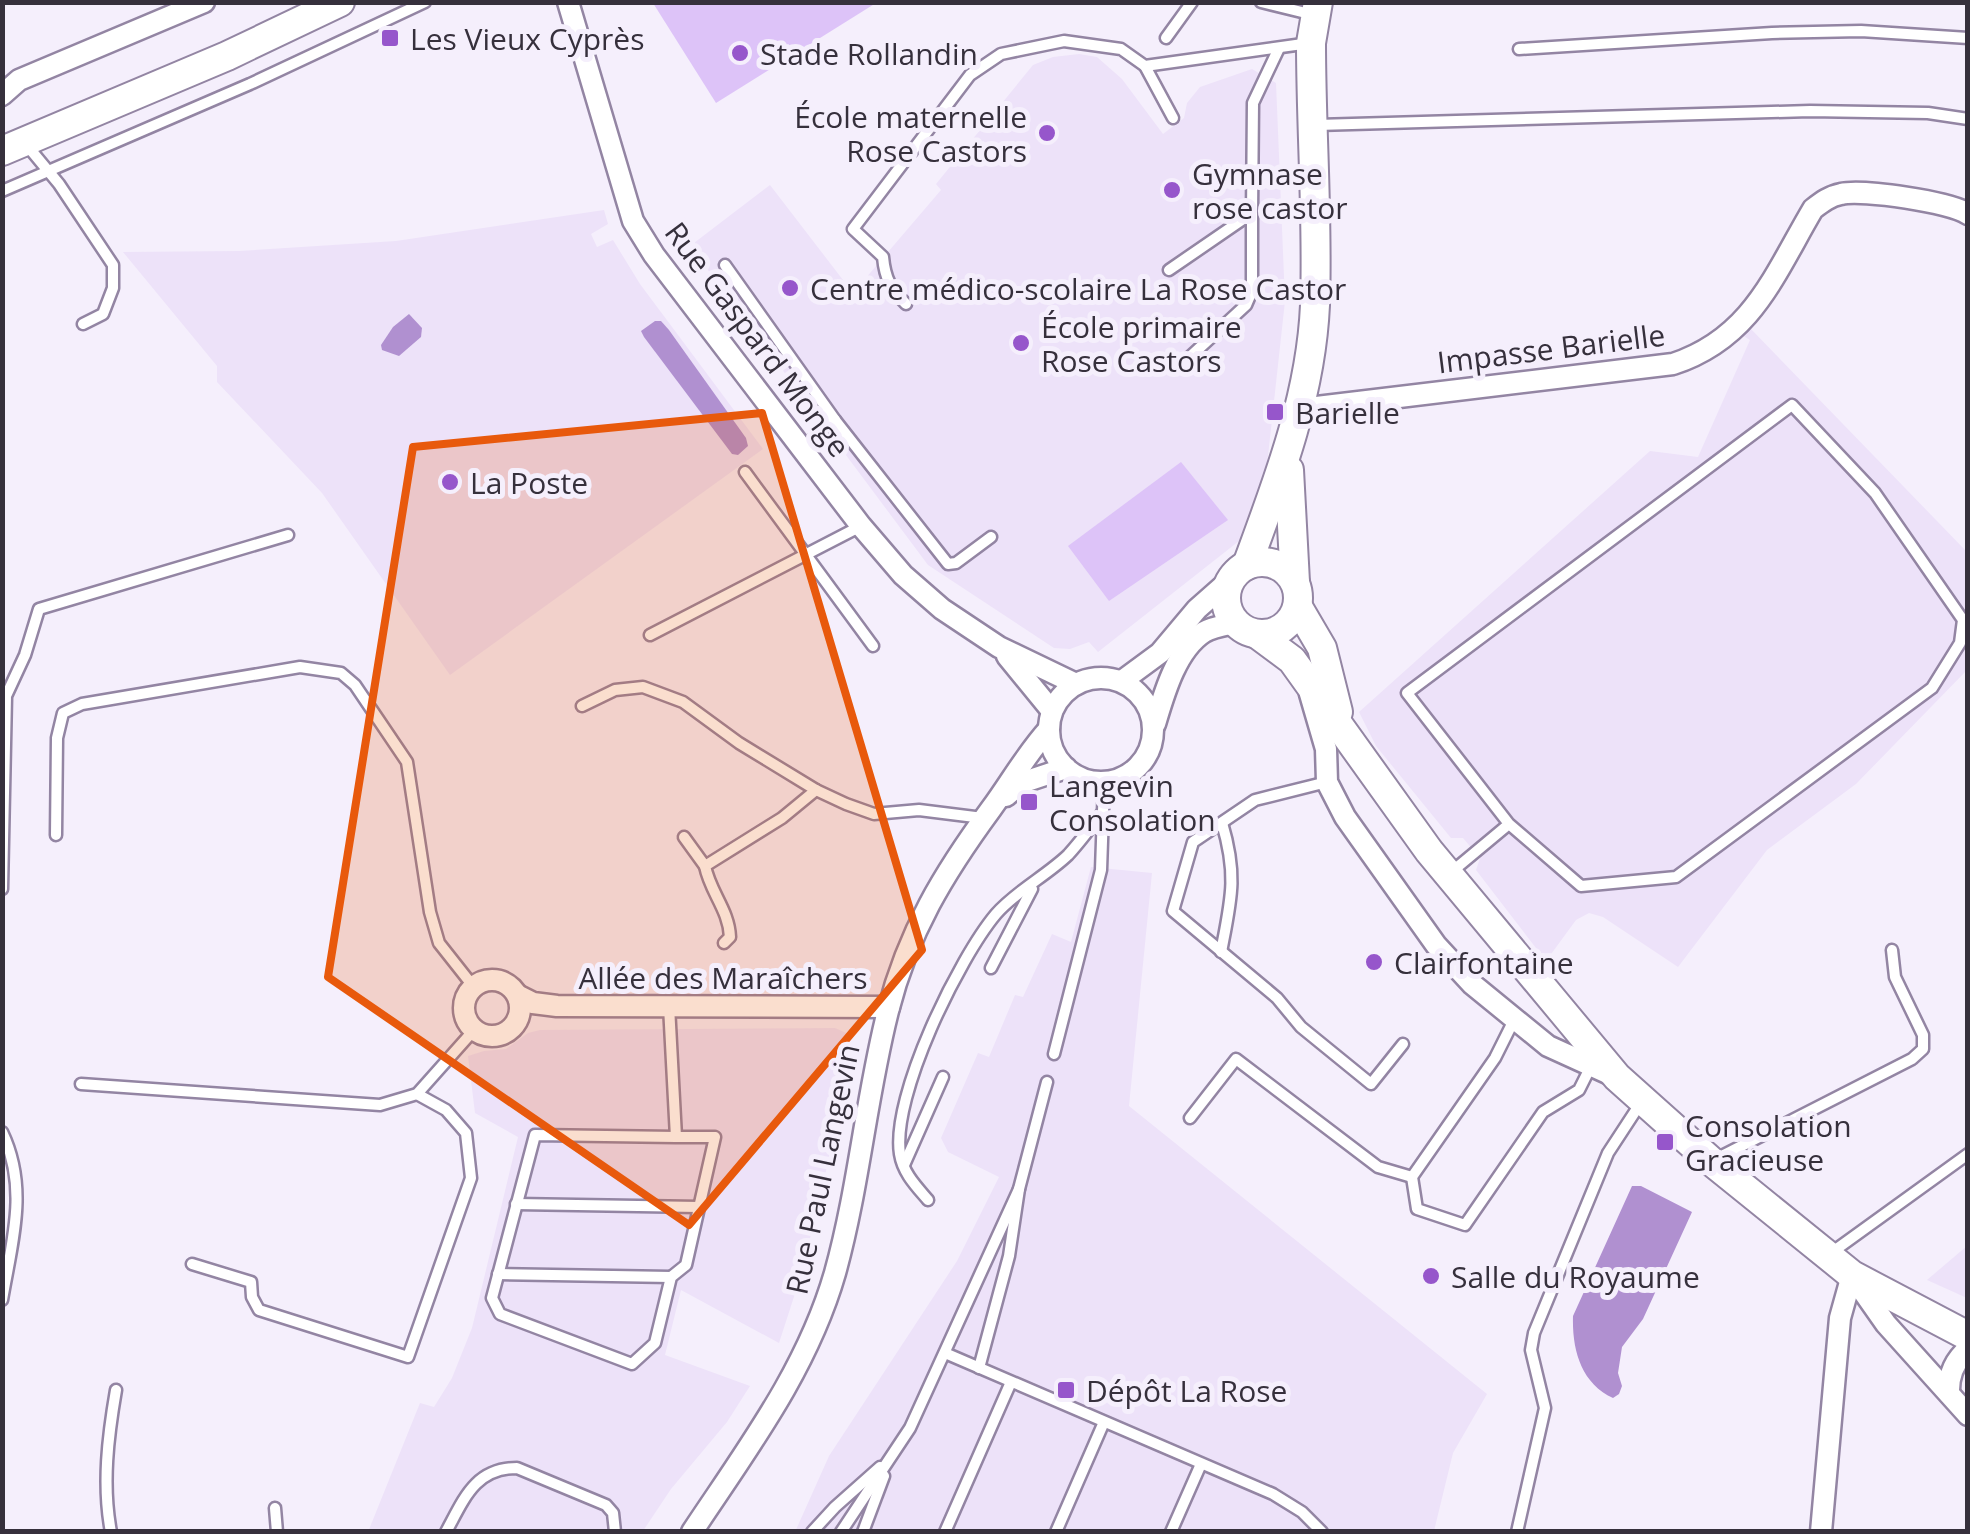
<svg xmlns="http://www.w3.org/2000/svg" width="1970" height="1534" viewBox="0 0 1970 1534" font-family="'Open Sans',sans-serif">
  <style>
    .built { fill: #ede2f9 }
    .green { fill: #ddc3f8 }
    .water { fill: #b090d0 }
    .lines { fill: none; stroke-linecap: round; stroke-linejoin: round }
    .lane-casing { stroke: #9385a3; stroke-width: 15 }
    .street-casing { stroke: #9385a3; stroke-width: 25 }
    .secondary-casing { stroke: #9385a3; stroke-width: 32 }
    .lane { stroke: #fff; stroke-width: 10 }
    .street { stroke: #fff; stroke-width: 20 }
    .secondary { stroke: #fff; stroke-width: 28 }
    .marked { fill: #e8590c; fill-opacity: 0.2; stroke: #e8590c; stroke-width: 8; stroke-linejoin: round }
    .poi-dot { fill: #9656cb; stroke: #f5effc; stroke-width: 4 }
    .labels { text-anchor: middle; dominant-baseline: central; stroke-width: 10; stroke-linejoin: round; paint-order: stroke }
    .poi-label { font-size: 30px; fill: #36303c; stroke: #f5effc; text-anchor: start }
    .street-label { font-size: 30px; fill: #36303c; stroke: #f5effc }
  </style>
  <rect width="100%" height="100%" fill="#f5effc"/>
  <g class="built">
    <path d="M1079 54 1097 57 1122 79 1163 134 1184 118 1187 103 1200 87 1252 69 1276 83 1285 301 1267 465 1256 511 1239 541 1098 652 1089 642 1070 649 1054 648 928 565 690 246 770 185 853 293 941 190 936 184 1033 65 1053 57Z"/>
    <path d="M604 210 608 224 591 234 597 247 613 240 640 284 763 449 450 675 322 493 217 382V366L123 252 239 251 396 241Z"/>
    <path d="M1750 328 1967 552V670L1856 784 1767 850 1678 967 1603 917 1589 913 1576 920 1546 961 1476 870 1480 858 1463 838H1451L1376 746 1359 712 1650 451 1698 457 1750 340 1742 335Z"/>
    <path d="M1091 867 1152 873 1129 1106 1487 1394 1453 1453 1434 1531 795 1532 829 1456 957 1261 999 1177 948 1152 941 1138 978 1053 989 1057 1015 995 1023 997 1052 934 1071 942Z"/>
    <path d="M835 1028 851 1035 831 1150 802 1272 779 1343 681 1290 665 1355 750 1386 727 1422 671 1489 643 1531 368 1532 420 1403 434 1407 452 1378 472 1328 518 1137 475 1113 468 1056 484 1051 506 1049 528 1033 540 1030Z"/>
    <path d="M1967 1246V1298L1927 1280Z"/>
  </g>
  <g class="green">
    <path d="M653 3H876L716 103Z"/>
    <path d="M1181 462 1228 520 1109 601 1068 546Z"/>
  </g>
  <g class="water">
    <path d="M409 314 422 328 421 337 399 356 382 350 381 345 393 327Z"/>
    <path d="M655 321H661L669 330 746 438 748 446 738 455 732 454 644 337 641 331Z"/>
    <path d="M1632 1186H1641L1692 1212 1643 1319 1622 1347 1618 1373 1622 1386 1619 1394 1613 1398C1581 1383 1572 1350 1573 1316Z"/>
  </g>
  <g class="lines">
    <g class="lane-casing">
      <g id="lane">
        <path d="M1261 2 1314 15"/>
        <path d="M1166 38 1192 2"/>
        <path d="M1519 49 1772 33 1861 31 1968 38"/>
        <path d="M1145 66 1173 118"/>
        <path d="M1317 125 1810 111 1928 113 1968 119"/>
        <path d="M25 143 59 184 113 265V288L103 314 83 324"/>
        <path d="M2 191 250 84 425 2"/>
        <path d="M725 265 835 420"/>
        <path d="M1169 270 1252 213 1253 103 1279 48"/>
        <path d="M906 304C891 289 885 279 883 257L853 229 970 75 1001 54 1064 41 1121 49 1145 66 1310 43"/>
        <path d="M1180 366 1246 305 1252 291V213"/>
        <path d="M802 448 835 420 948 564 956 563 991 537"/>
        <path d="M745 472 873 646"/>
        <path d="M650 635 861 526"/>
        <path d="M582 706 615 690 643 687 683 702 739 743 816 790 846 804 874 814 919 810 983 818"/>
        <path d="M1327 782 1255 800 1193 842 1173 911 1277 998 1301 1027 1371 1084 1403 1044"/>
        <path d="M56 835 57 738 63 713 82 704 300 667 341 673 355 685 407 762 430 912 439 943 473 986"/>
        <path d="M684 837 705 866"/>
        <path d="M1449 874 1509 824 1581 886 1676 877 1932 688 1960 643 1963 620 1875 493 1792 405 1407 693 1509 824"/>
        <path d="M2 889 6 696 25 655 39 609 288 535"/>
        <path d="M724 943 730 937C729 910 710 892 705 866L782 818 816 790"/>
        <path d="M1221 952C1231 900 1238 876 1222 823"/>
        <path d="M991 968 1032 889"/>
        <path d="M669 1006 676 1137 535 1135 492 1298 500 1314 632 1364 655 1343 671 1277 686 1265 715 1137H676"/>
        <path d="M1514 1020 1495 1058 1412 1177 1417 1209 1465 1225 1543 1112 1579 1090 1591 1066"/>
        <path d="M1054 1054 1101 870 1104 783"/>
        <path d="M81 1084 380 1105 417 1094 474 1030"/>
        <path d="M1190 1118 1236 1059 1378 1167 1412 1177"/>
        <path d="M2 1132C29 1188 12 1241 2 1300"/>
        <path d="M1712 1161 1912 1059 1923 1049V1035L1895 977 1892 950"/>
        <path d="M904 1165 943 1077"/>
        <path d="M928 1200C916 1186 903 1173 900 1154 891 1096 959 958 996 914 1016 891 1046 876 1068 855 1080 842 1091 827 1102 813"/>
        <path d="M516 1204 699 1207"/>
        <path d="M1831 1253 1968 1154"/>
        <path d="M192 1264 251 1282 252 1297 259 1310 408 1357 471 1178 466 1133 446 1110 417 1094"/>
        <path d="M498 1274 671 1277"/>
        <path d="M945 1353 1273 1494 1302 1512 1322 1532"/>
        <path d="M979 1368 1009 1256 1019 1189 1047 1082"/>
        <path d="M275 1508 277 1532"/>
        <path d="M111 1532C102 1485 108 1436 116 1390"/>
        <path d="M446 1532C464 1499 475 1468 517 1468L606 1505 613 1513 615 1532"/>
        <path d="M812 1532 835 1507 880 1467"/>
        <path d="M841 1532 910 1428 1019 1189"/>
        <path d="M863 1532 884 1476"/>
        <path d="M945 1532 1011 1382"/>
        <path d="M1056 1532 1104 1422"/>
        <path d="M1171 1532 1201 1464"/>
        <path d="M1517 1532 1545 1408 1531 1350 1534 1333 1608 1153 1642 1101"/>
      </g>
    </g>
    <g class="street-casing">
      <g id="street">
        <path d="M568 2 633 221 654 255 861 526 903 575 942 609 999 647 1076 684"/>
        <path d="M2 95 19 80 204 2"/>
        <path d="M1300 409 1673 364C1752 338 1774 275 1813 209 1822 202 1830 196 1841 194 1862 189 1951 202 1968 214"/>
        <path d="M1007 656 1052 711"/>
        <circle cx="1101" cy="730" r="52"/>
        <path d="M1122 681 1160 653 1197 609 1231 579"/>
        <path d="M1310 694 1326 749 1327 782 1345 817 1436 945 1472 984 1548 1046 1614 1076"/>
        <path d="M1155 724C1164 694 1176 650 1204 632 1213 627 1226 625 1235 623"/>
        <path d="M1006 796 1021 783 1066 768"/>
        <circle cx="492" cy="1008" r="28"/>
        <path d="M519 996 533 1003 557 1006 889 1007"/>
        <path d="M1853 1277 1886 1324 1968 1415"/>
        <path d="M1949 1390C1949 1374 1955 1360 1968 1349"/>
        <path d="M692 1532C747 1449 807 1370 835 1273 859 1187 866 1097 888 1011 908 932 944 873 991 809 1011 782 1026 754 1049 729"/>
        <path d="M1821 1532 1840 1318 1852 1275"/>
      </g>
    </g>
    <g class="secondary-casing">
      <g id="secondary">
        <path d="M2 151 227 56 340 2"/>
        <path d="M1289 470 1295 582"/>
        <circle cx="1262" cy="598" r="36"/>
        <path d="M1247 565C1278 481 1311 396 1315 305 1318 218 1311 130 1311 43L1318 2"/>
        <path d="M1298 607 1322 648 1338 712"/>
        <path d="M1257 634 1292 660 1429 851 1617 1077 1711 1161 1852 1275 1968 1336"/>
      </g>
    </g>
    <use href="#lane" class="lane"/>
    <use href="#street" class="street"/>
    <use href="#secondary" class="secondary"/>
  </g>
  <path class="marked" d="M762 413 922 950 689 1225 328 977 413 447Z"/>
  <g class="poi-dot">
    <rect x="380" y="28" width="20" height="20" rx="5"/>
    <circle cx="740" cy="53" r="10"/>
    <circle cx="1047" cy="133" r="10"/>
    <circle cx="1172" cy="190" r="10"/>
    <circle cx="790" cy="288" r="10"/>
    <circle cx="1021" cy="343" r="10"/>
    <rect x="1265" y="402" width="20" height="20" rx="5"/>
    <circle cx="450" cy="482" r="10"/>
    <rect x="1019" y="792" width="20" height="20" rx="5"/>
    <circle cx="1374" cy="962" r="10"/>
    <rect x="1655" y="1132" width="20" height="20" rx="5"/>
    <circle cx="1431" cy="1276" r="10"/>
    <rect x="1056" y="1380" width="20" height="20" rx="5"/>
  </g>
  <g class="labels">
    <g class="poi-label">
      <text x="410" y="38">Les Vieux Cyprès</text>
      <text x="760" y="53">Stade Rollandin</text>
      <text x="1027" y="116" text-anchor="end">École maternelle<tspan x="1027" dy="34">Rose Castors</tspan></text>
      <text x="1192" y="173">Gymnase<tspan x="1192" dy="34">rose castor</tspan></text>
      <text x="810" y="288">Centre médico-scolaire La Rose Castor</text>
      <text x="1041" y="326">École primaire<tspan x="1041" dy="34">Rose Castors</tspan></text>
      <text x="1295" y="412">Barielle</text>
      <text x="470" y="482">La Poste</text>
      <text x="1049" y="785">Langevin<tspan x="1049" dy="34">Consolation</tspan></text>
      <text x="1394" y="962">Clairfontaine</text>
      <text x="1685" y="1125">Consolation<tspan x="1685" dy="34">Gracieuse</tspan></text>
      <text x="1451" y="1276">Salle du Royaume</text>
      <text x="1086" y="1390">Dépôt La Rose</text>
    </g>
    <g class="street-label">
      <text transform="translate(758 339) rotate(53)">Rue Gaspard Monge</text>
      <text transform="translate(1551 348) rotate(-7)">Impasse Barielle</text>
      <text x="723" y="977">Allée des Maraîchers</text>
      <text transform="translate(822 1169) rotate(-78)">Rue Paul Langevin</text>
    </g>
  </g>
  <rect width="1970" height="1534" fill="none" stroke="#36303c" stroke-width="10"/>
</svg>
